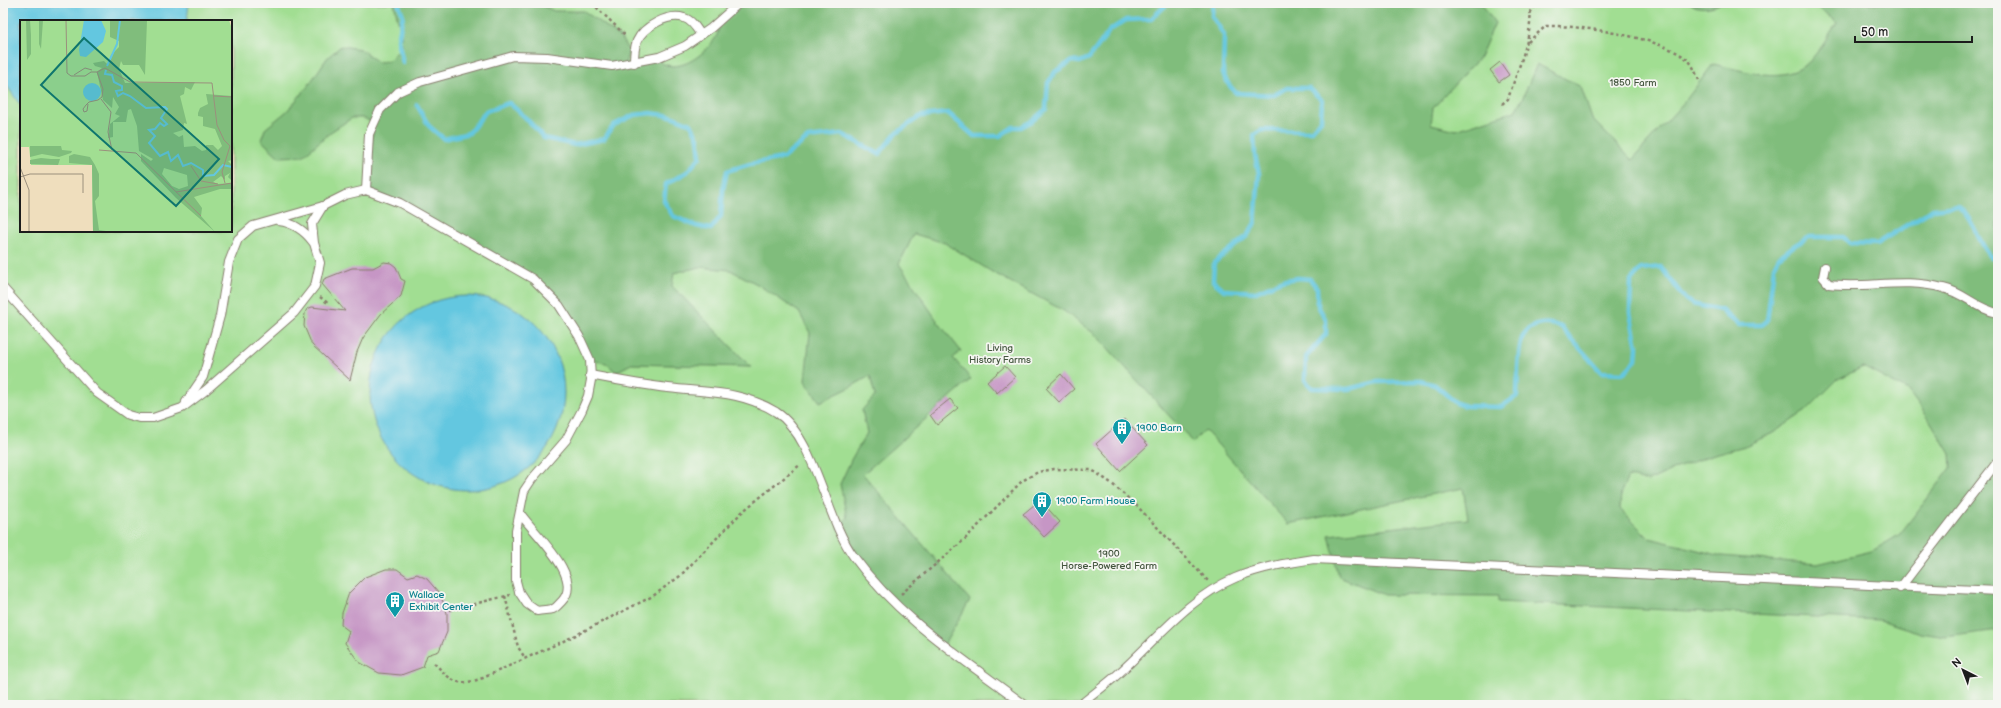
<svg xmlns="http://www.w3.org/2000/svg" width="2001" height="708" viewBox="0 0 2001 708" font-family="'Balsamiq Sans',sans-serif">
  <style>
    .green { fill: #a1de92; stroke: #5e7d57; fill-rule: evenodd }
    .forest { fill: #80bd7c; stroke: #4e6c4c; fill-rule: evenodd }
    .water { fill: #63c7e0; stroke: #40727e }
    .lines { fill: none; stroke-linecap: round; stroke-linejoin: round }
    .stream { stroke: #63c7e0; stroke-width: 4.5 }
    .building { fill: #c696c5 }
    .service-casing { stroke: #867d6c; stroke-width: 10 }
    .path { stroke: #867d6c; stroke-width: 2.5; stroke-dasharray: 3 3; stroke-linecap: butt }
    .service { stroke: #fff; stroke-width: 8 }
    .labels { text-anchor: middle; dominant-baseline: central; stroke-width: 3.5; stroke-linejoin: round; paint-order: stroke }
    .park-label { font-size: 10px; fill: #44563f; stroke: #f6f6f2 }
    .culture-label { font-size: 10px; fill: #0d838f; stroke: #f6f6f2; text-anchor: start }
    .inset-river { fill: none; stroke: #63c7e0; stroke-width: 2 }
    .inset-road { fill: none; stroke: #9b907d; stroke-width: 1 }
    .view { fill: #0f766e; fill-opacity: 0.15; stroke: #0f766e; stroke-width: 2 }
    .inset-edge { fill: none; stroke: #1c1c1c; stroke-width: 2 }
  </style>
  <rect width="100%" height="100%" fill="#f6f6f2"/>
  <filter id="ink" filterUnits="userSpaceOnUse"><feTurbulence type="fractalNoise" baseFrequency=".025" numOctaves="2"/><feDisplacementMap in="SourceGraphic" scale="8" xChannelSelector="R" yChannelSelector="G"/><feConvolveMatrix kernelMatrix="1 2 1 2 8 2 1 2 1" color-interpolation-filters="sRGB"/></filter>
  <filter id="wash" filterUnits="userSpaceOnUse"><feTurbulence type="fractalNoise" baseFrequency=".012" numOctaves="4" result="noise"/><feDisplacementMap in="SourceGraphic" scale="16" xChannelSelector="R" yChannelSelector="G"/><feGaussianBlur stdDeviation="0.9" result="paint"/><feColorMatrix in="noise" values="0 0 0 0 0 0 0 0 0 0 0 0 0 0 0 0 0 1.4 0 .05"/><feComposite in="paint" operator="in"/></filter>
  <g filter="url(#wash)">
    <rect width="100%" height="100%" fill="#efdebd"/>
    <path class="green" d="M3 3H1998V705H3ZM21 21H231V231H21Z"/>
    <g class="forest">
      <path d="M394 3H537L554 11H584L620 37 629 51 625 64 655 58C675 78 704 56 716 37 719 32 718 24 721 20 725 13 733 8 739 3H1481L1495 23 1480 57 1433 108 1431 124 1456 130 1515 111 1522 99 1537 64 1581 87 1592 119 1632 160 1686 100 1713 64C1743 70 1785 86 1810 61 1820 50 1828 35 1837 23L1813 3H1998V630L1946 637 1921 633 1880 620 1498 602V596L1384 595 1339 577 1329 535 1468 519 1463 488 1288 524 1205 430 1193 442 1096 335 1064 311 992 272 945 243 914 234 899 264 938 322 961 351 953 358 971 379 863 474 970 600 944 645 876 584 837 527 847 518 840 484 852 458 867 433 862 410 875 396 870 376 847 389 820 402 805 381 810 333 799 312 757 284 730 270 700 267 674 273 672 286 751 367 631 364 616 372 606 363 590 360 559 305 533 279 400 203 366 190 374 123 362 118H352L332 131 303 156 279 157 261 140 265 129 287 111 308 86 327 58 341 46 360 49 378 62 388 61 402 47 401 34ZM1863 367 1908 391 1929 419 1950 454 1951 468 1899 535 1872 551 1817 564 1722 556 1649 538 1620 509 1621 492 1628 477 1648 481 1677 468 1711 455 1745 446 1773 433 1806 411 1838 379Z"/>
      <path d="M1690 3H1721C1713 8 1697 10 1690 3Z"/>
    </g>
    <g class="water">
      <path d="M3 3H189L187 21H21V106L3 80Z"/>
      <circle cx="467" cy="393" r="97"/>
    </g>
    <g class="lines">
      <g class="stream">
        <path d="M398 3 403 15 398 40 403 63"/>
        <path d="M1213 3 1212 16 1224 35 1223 74 1229 85 1236 93 1274 95 1287 88H1309L1322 100 1321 120 1311 131 1262 130 1254 135 1255 155 1259 174 1255 223 1247 236 1214 263 1213 281 1224 290 1256 292 1281 281 1298 278 1310 279 1317 288 1318 306 1326 320V334L1306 357 1305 380 1312 388 1348 389 1377 382 1421 381 1435 385 1456 403 1466 406 1501 407 1517 396C1518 379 1517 359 1521 342 1525 324 1546 320 1561 327L1601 372 1624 373 1636 360 1637 347 1630 313 1631 280 1641 269 1661 267 1685 299 1692 304 1721 310 1739 325H1762L1767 321 1774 267 1779 257 1795 245 1809 237H1843L1851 243 1876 244 1933 209 1958 206C1975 221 1977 241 1991 257H1998"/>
        <path d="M417 105 429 126 444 139 469 133 486 111 509 103 524 116 544 138 575 145 604 139 614 125 634 115 651 113 671 116 691 124 698 138 700 157 687 172 666 184 664 201 673 216 696 226 711 229 721 216 723 189 727 171 750 164 783 158 808 138 842 134 879 154 895 134 921 116 948 113 974 136H1000L1013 127H1021L1032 121 1046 109 1048 83 1055 72 1072 61 1080 62 1089 58 1110 30 1126 20 1151 19 1165 6V3"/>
      </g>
    </g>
    <g id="blocks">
      <g class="building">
        <path d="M1500 62 1509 75 1499 82 1490 70Z"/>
        <path d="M384 262 391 263 396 267 401 279 405 281 401 296 381 314 363 338 357 352 350 380 312 345 304 326 305 313 307 309 312 307 345 311 322 284 324 279 352 268H373Z"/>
        <path d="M1005 366 1015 377 997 393 987 382Z"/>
        <path d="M1061 374 1074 389 1059 402 1046 388Z"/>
        <path d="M950 399 958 408 937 425 930 415Z"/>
        <path d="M1124 419 1148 445 1120 471 1096 444Z"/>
        <path d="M1040 500 1060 522 1044 537 1023 514Z"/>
        <path d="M386 569H397L408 577 417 574 427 579 440 594 447 613V632L439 651 427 655 423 667 401 675 379 673 359 662 345 643 349 631 341 625 342 613 349 593 365 577Z"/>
      </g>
    </g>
  </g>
  <g filter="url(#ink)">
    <use href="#blocks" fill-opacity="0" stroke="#867d6c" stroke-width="1"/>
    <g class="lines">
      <g class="service-casing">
        <g id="service">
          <path d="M634 63C634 55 634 48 637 41 643 27 668 13 684 18 692 20 697 29 701 35"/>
          <path d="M366 190 369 134 380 110 398 92 420 82 513 56 547 57 612 66 659 57 685 46 711 28 739 3"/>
          <path d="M279 221C294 223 304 230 313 242"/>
          <path d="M1825 267 1823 277 1829 284C1867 289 1903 277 1943 288 1965 293 1976 309 1998 313"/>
          <path d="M3 288 97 393 128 415 139 418H153L182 408 206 390 294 313 315 286 320 263 314 243 312 224 323 206 345 195 366 190 400 203 533 279 559 305 579 336 590 360 591 380 588 396 582 410 566 440 532 479 524 491 516 531V581L519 592 527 604 537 611C542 610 548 610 553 609 556 608 559 604 562 601 585 577 533 533 520 513"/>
          <path d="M590 375C616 380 642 385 668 388 708 393 740 390 776 412 816 438 825 518 854 557 899 619 965 660 1025 705"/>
          <path d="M186 402 203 377 220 316 229 262 238 239 253 226 323 206"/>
          <path d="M1900 588 1998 461"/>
          <path d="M1080 705C1092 695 1106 685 1118 674 1155 641 1188 598 1235 578 1261 567 1287 563 1314 559L1998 591"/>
        </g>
      </g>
      <g class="path">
        <path d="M592 3 626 36"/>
        <path d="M1530 13 1537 3"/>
        <path d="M1528 42 1546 26C1579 25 1664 37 1689 61 1693 65 1696 74 1699 80"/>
        <path d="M1502 104 1508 99C1516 73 1536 30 1529 3"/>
        <path d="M320 297 329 304"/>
        <path d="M901 594 964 540 1022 481 1038 472 1054 469 1092 470 1111 483 1138 507 1208 581"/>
        <path d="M505 596 518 647 525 658"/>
        <path d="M450 610 510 595"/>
        <path d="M434 663C453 682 456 687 483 678L570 638 653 596 680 576 742 512 801 464"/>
      </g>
      <use href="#service" class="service"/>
    </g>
  </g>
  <defs>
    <g id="building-pin" transform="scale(1)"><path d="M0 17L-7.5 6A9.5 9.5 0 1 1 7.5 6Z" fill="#0f9aa8" stroke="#f6f6f2"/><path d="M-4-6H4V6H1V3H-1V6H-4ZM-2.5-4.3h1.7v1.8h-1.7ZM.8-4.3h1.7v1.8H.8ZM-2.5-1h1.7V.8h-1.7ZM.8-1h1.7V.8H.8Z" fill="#fff"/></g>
  </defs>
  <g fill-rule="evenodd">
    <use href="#building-pin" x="1122" y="428"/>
    <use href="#building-pin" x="1042" y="501"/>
    <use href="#building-pin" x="395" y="601"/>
  </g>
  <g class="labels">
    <g class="park-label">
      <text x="1633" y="83">1850 Farm</text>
      <text x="1000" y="348">Living<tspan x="1000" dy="12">History Farms</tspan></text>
      <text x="1109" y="554">1900<tspan x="1109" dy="12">Horse-Powered Farm</tspan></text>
    </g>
    <g class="culture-label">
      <text x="1136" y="428">1900 Barn</text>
      <text x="1056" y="501">1900 Farm House</text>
      <text x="409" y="595">Wallace<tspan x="409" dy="12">Exhibit Center</tspan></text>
    </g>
  </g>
  <g transform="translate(20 20)">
    <rect width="212" height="212" fill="#efdebd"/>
    <path d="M0 0H209L212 9V212H73L72 145H11L9 127H0Z" fill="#a1de92"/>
    <path d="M6 0H10L11 15V34L7 40ZM19 0H23L21 29 19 24ZM90 0H127L125 55 119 45H103L101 41 99 49 105 63 175 62 171 70 165 67 164 74 160 76 167 104 164 103 163 110 153 113 159 117 163 115 164 127 175 126 182 131 186 130V125H193L198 130 202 126 195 109 183 106V97L178 96V93L180 88 188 84 186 74 212 76V140L208 141 212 145V161L208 157 210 153 205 156V160L201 156 193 162 198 164 212 163V169H200L174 177 182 188 181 196 195 212 156 178 121 141V134L131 141 133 139 119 131 117 106 111 89 108 90 106 102H93V117L88 118 90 104 100 96 95 94 99 87 93 77 92 88 83 80 77 52 82 48 75 46 73 43 84 41 88 45 91 35 99 27V21L90 17ZM144 148 167 155 168 166 159 169 152 166 142 154ZM41 126 42 130 52 131 51 133 39 137 22 134 10 137V126ZM54 134 70 137 75 145 79 154V176L75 181 79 210 93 212H73L72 145 49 143V136ZM21 138 31 139H40L38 145 10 144V140Z" fill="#80bd7c" fill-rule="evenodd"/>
    <path d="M64 0H81L86 11 83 22 66 37 60 36 59 30ZM63 72a9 9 0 1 1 18 0a9 9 0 1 1-18 0Z" fill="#63c7e0"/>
    <path class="inset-river" d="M87 46 97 24 100 0M86 50 85 54 92 55 94 62 102 66V70L96 71 98 76 103 73 110 76 126 88 145 87 147 89 141 98 147 104 144 106 140 103 135 109 129 110 135 116 129 123 140 136 148 132 151 141 158 135 163 146 171 143 183 150V156L194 155 203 145 212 147"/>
    <path class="inset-road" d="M46 0 47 53 51 56H65L71 52H77M77 52 85 48 110 62 192 63 197 105 204 120 210 126 202 152 205 163M54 55 65 48 72 50M194 76 212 77M81 79 91 92 88 112 92 130M68 84 67 91 64 92 63 89 66 85 69 82 78 80 82 77 83 69 77 52M79 130 116 133 181 196M171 146 181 161 198 164M0 147 9 170V212M0 157 10 154H63V173M156 172 212 163"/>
    <path class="view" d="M64 18 199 139 156 186 21 65Z"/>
    <rect width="212" height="212" class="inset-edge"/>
  </g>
  <rect width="2001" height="708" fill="none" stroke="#f6f6f2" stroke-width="16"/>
  <g transform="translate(1963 670) rotate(318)" stroke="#f6f6f2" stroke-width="3" paint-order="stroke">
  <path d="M0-3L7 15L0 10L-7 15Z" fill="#1c1c1c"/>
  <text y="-6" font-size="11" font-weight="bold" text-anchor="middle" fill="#1c1c1c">N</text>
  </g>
  <path d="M1855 36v6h117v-6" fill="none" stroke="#1c1c1c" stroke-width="2"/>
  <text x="1861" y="36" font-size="12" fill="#1c1c1c" stroke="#f6f6f2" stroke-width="3" paint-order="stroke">50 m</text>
</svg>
